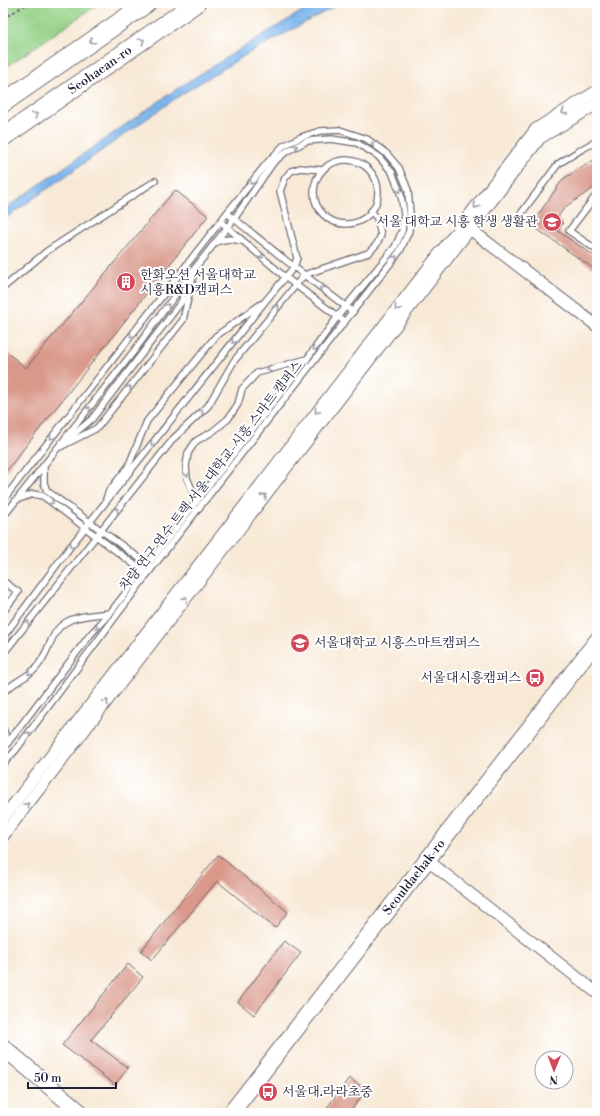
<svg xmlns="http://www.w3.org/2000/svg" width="600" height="1116" viewBox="0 0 600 1116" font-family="'Libre Bodoni','Noto Serif KR',serif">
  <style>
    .green { fill: #93d085; stroke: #5a7960 }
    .water { fill: #7ab4eb; stroke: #4e6b93 }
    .building { fill: #d9988a }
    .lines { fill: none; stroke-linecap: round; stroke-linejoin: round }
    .lane-casing { stroke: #6d6871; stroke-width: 8 }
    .street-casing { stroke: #6d6871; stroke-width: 13 }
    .secondary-casing { stroke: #6d6871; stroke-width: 18 }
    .primary-casing { stroke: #6d6871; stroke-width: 20 }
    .path { stroke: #6d6871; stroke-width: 2; stroke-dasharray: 3 3; stroke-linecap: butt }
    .lane { stroke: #fff; stroke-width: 5.5 }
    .street { stroke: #fff; stroke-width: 11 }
    .secondary { stroke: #fff; stroke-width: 16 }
    .primary { stroke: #fff; stroke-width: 18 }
    .oneway { stroke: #9c9ca7 }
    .labels { text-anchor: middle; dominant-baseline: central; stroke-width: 4; stroke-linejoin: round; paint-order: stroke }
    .street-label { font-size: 13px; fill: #22223b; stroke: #fff }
    .poi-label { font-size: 13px; fill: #22223b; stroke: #fff; text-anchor: start }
  </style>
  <rect width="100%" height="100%" fill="#fff"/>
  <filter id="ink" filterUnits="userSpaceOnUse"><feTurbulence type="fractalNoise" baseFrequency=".025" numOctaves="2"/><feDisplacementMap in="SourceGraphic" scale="8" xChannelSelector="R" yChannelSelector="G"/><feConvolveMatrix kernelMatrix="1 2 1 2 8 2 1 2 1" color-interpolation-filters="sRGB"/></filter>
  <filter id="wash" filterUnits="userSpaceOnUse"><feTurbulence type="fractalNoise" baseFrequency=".012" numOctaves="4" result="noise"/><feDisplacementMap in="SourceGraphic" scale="16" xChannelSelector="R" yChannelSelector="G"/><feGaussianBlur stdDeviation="0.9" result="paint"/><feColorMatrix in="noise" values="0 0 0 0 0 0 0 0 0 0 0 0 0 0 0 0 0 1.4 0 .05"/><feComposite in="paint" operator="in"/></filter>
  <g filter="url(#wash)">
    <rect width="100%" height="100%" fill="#f8e9d6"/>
    <path class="green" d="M3 3H100L3 69Z"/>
    <path class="water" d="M315 3H341L244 56 182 94 3 220V210L178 88 240 49Z"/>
    <g id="blocks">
      <g class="building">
        <path d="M597 158V186L565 207 557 218 563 223 558 231 597 258V271L531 225 563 179Z"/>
        <path d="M175 190 208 216 3 475V349L26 368Z"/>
        <path d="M218 855 288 912 275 928 217 881 152 960 141 951Z"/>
        <path d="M284 941 301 953 254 1015 238 1002Z"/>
        <path d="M128 964 143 977 91 1040 128 1068 115 1085 62 1045Z"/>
        <path d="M349 1078 366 1090 349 1113H323Z"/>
      </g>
    </g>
  </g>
  <g filter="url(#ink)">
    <use href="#blocks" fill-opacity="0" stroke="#6d6871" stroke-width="1"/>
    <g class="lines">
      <g class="lane-casing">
        <g id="lane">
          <circle cx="346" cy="192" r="32"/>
          <path d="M594 198 569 231 597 250"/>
          <path d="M227 213 294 267 353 312"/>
          <path d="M520 215 558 164 582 149 597 141"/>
          <path d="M221 222 285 277 345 322"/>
          <path d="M216 242C226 239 231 238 242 241"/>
          <path d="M3 288 47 251 155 181"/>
          <path d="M67 440 92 419 182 301 185 283"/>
          <path d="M60 447 97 428 183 320 194 272"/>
          <path d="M44 466V483L47 491 150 566"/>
          <path d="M106 499 109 491 128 467 147 421 216 336 261 304"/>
          <path d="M3 500 227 213 267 163 283 146 301 137 320 131 340 130 367 139 387 154 399 168 408 190 410 214 409 231 400 251 152 568 15 751 3 764"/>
          <path d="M16 500 33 494 43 496 144 572"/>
          <path d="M197 501 187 478 186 466 188 453 196 441 212 432 228 419 238 404 242 389 257 373 307 359"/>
          <path d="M3 517 134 351 195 268 234 219 273 163 287 151 307 141 331 139 357 143 378 156 392 172 401 195 404 214 402 231 395 247 338 316 307 359 110 613 90 635 3 749"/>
          <path d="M3 581 18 592 3 612"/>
          <path d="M3 637 70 547 267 299 294 267 297 258 280 191 285 178 291 171 300 168 322 170"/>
          <path d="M3 654 174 438 208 406 234 361 304 275 368 253 377 244 381 235 377 218 371 211"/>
          <path d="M3 693C12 683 26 678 35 669 43 661 47 650 52 639 62 614 87 616 110 613"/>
          <path d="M3 729 8 742"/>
        </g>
      </g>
      <g class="street-casing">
        <g id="street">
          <path d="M467 225 470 229 597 326"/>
          <path d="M3 818 536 129 597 91"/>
          <path d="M3 836 540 138 597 104"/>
          <path d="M427 860 597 993"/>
        </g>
      </g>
      <g class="secondary-casing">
        <g id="secondary">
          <path d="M3 1047 81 1113"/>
          <path d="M231 1113 597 641"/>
        </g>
      </g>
      <g class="primary-casing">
        <g id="primary">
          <path d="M3 103 147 3"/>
          <path d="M3 137 196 3"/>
        </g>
      </g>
      <path class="path" d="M3 19 28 3"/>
      <use href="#lane" class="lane"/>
      <use href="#street" class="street"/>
      <use href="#secondary" class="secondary"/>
      <use href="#primary" class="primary"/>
    </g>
    <defs><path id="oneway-chevron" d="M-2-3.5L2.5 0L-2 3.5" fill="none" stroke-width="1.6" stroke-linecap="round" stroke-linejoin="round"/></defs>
    <g class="oneway">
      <use href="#oneway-chevron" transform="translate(92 41) rotate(145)"/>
      <use href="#oneway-chevron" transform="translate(142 41) rotate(-35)"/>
      <use href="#oneway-chevron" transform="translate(564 112) rotate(149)"/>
      <use href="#oneway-chevron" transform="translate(35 115) rotate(-35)"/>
      <use href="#oneway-chevron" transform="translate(374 144) rotate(-143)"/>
      <use href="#oneway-chevron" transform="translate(295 147) rotate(-27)"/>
      <use href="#oneway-chevron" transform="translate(252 182) rotate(129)"/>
      <use href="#oneway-chevron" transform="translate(399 190) rotate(71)"/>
      <use href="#oneway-chevron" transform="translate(476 206) rotate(128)"/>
      <use href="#oneway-chevron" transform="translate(261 256) rotate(41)"/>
      <use href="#oneway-chevron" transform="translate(395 258) rotate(-52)"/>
      <use href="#oneway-chevron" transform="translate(322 289) rotate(-143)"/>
      <use href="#oneway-chevron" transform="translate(167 306) rotate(-54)"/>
      <use href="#oneway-chevron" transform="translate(277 307) rotate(-51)"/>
      <use href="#oneway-chevron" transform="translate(397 308) rotate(128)"/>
      <use href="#oneway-chevron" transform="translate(132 335) rotate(128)"/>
      <use href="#oneway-chevron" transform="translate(234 341) rotate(128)"/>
      <use href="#oneway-chevron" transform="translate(315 348) rotate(126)"/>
      <use href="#oneway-chevron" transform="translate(269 369) rotate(165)"/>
      <use href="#oneway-chevron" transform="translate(129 388) rotate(-51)"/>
      <use href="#oneway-chevron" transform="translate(88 409) rotate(-52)"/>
      <use href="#oneway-chevron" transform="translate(317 411) rotate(128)"/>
      <use href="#oneway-chevron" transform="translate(201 412) rotate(-43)"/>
      <use href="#oneway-chevron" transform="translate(52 437) rotate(128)"/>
      <use href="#oneway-chevron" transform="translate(153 443) rotate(128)"/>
      <use href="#oneway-chevron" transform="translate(187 474) rotate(81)"/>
      <use href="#oneway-chevron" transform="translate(264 496) rotate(-52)"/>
      <use href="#oneway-chevron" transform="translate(51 502) rotate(37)"/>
      <use href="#oneway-chevron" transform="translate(116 510) rotate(-52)"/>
      <use href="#oneway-chevron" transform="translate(72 545) rotate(128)"/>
      <use href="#oneway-chevron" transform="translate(185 599) rotate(-52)"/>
      <use href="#oneway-chevron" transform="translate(27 623) rotate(-52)"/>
      <use href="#oneway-chevron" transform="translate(98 627) rotate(132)"/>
      <use href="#oneway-chevron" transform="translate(30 673) rotate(142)"/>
      <use href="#oneway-chevron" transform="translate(106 702) rotate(-52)"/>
      <use href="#oneway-chevron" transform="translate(28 734) rotate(-53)"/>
      <use href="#oneway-chevron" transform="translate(27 805) rotate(-52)"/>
    </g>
  </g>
  <defs>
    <g id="university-disc" transform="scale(1)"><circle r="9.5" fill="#d1495b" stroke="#fff"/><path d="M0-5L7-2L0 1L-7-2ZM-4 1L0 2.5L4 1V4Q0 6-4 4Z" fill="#fff"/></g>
    <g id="building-disc" transform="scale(1)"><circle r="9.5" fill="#d1495b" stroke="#fff"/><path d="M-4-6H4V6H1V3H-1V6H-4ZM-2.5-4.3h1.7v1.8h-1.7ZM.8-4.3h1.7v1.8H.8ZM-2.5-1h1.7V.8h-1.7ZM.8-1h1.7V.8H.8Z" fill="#fff"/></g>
    <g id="bus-disc" transform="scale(1)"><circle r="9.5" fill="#d1495b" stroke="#fff"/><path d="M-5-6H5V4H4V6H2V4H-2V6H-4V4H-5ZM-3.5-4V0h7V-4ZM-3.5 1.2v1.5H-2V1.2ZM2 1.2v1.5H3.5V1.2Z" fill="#fff"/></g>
  </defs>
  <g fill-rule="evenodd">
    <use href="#university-disc" x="552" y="222"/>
    <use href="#building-disc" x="126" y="282"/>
    <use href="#university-disc" x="300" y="643"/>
    <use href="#bus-disc" x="535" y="678"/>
    <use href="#bus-disc" x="268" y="1092"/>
  </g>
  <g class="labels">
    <g class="street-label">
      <text transform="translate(100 70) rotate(-35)">Seohaean-ro</text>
      <text transform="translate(211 476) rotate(-52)">차량 연구 연수 트랙 서울 대학교-시흥 스마트 캠퍼스</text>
      <text transform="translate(414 877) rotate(-52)">Seouldaehak-ro</text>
    </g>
    <g class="poi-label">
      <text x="538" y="222" text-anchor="end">서울 대학교 시흥 학생 생활관</text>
      <text x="140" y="275">한화오션 서울대학교<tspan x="140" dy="15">시흥R&amp;D캠퍼스</tspan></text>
      <text x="314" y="643">서울대학교 시흥스마트캠퍼스</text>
      <text x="521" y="678" text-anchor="end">서울대시흥캠퍼스</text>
      <text x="282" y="1092">서울대.라라초중</text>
    </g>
  </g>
  <rect width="600" height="1116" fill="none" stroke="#fff" stroke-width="16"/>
  <g transform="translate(554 1070) rotate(181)"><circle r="19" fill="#ffffff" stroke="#a7a7b1"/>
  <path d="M0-3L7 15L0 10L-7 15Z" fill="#d1495b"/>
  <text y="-6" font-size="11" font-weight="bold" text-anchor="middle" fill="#22223b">N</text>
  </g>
  <path d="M28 1082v6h88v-6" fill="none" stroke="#22223b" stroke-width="2"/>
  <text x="34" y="1082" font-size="12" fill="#22223b" stroke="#ffffff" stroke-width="3" paint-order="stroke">50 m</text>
</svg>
